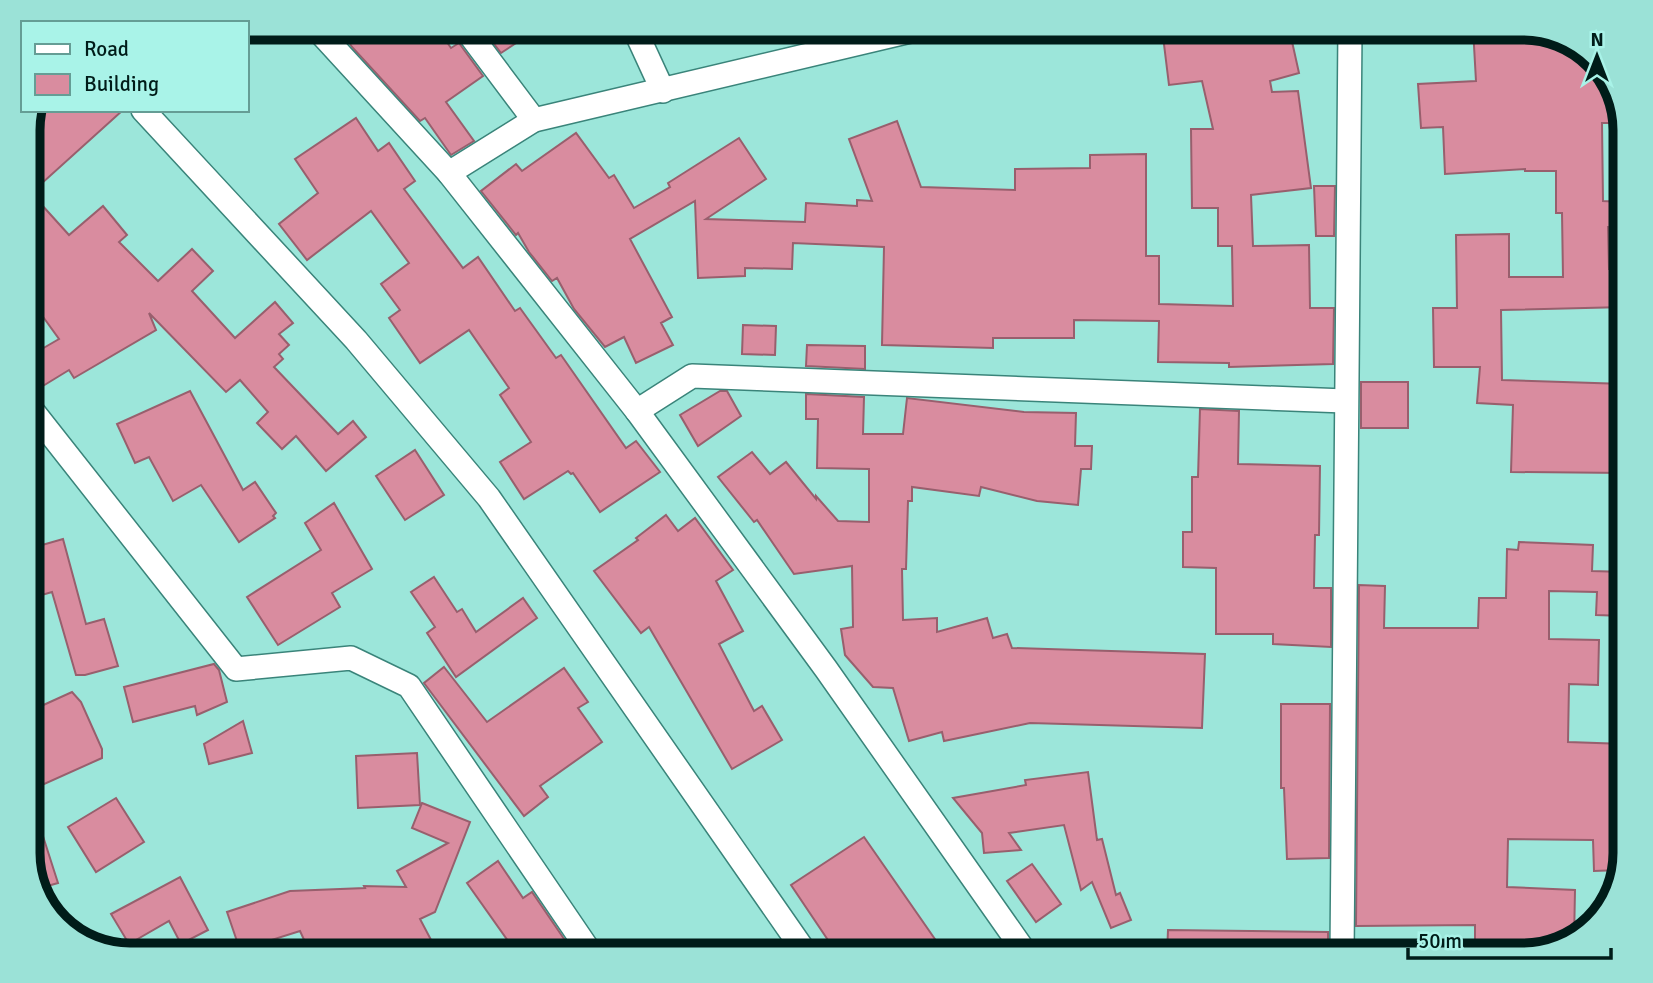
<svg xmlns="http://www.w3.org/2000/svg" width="1653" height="983" viewBox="0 0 1653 983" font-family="Signika,sans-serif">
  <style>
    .building { fill: #d98c9f; stroke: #985f6d; stroke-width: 2 }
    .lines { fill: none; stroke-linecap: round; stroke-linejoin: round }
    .minor-casing { stroke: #3a847a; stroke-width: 26 }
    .minor { stroke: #fff; stroke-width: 23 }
    .rim { fill: none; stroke: #001c19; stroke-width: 9 }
  </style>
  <rect width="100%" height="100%" fill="#9ce6da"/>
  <g class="building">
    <path d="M340 28H437L451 48 459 43 483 76 446 102 474 141 451 155 425 118 420 121 352 47Z"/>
    <path d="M482 28H539L501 53Z"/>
    <path d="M1162 28H1289L1299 73 1270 81 1272 92 1298 91 1311 188 1251 195 1253 246 1309 245 1310 308H1334L1333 364 1229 367V363L1158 362 1159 321 1074 320V338H993V348L882 345 884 247 793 243 792 269 745 268V276L698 278 695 201 630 239 672 317 661 323 673 345 636 363 624 337 605 347 574 309 557 278 552 281 529 252 518 233 516 235 481 191 516 164 522 171 576 133 609 178 614 175 634 208 670 187 668 183 739 138 766 179 706 219 805 222 806 203 857 206V200L872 201 849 139 897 121 921 187 1015 190V169L1090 168V155L1146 154V256H1159V304L1233 306 1232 246H1218V208H1192L1191 129H1213L1202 81 1169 85Z"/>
    <path d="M1473 28H1522L1574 42 1611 79 1624 123H1602L1603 201 1625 202V227H1608L1609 269H1625V307L1501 310 1502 380 1625 384V473L1511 472 1513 405 1477 403 1480 367H1434L1433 308H1457L1456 235 1509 234V277H1563L1562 213H1556V171H1525V169L1445 174 1443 127 1421 128 1418 84 1476 81Z"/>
    <path d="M35 110H123L31 193 69 235 103 206 127 235 119 242 158 281 192 249 213 271 192 291 235 338 275 302 293 323 279 334 289 345 279 354 283 359 274 367 338 434 353 421 366 437 326 471 296 436 282 449 257 423 268 412 240 380 226 392 149 313 156 330 74 378 69 370 33 392 28 391V357L59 339 28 296V124Z"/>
    <path d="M356 118 378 151 389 143 415 181 404 189 463 268 478 257 515 311 520 308 556 358 561 355 626 448 636 441 660 472 600 512 573 473 571 474 568 471 524 499 500 462 531 442 500 395 509 388 469 330 420 363 389 318 400 310 381 284 409 263 371 211 307 260 279 224 318 193 295 159Z"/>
    <path d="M1314 186H1335L1334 236H1316Z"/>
    <path d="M743 325 776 326 775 355 742 354Z"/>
    <path d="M807 345 865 346V369L806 366Z"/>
    <rect x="1361" y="382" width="47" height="46"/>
    <path d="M190 391 243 490 255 482 276 513 273 516 275 518 239 542 201 485 173 501 149 457 135 463 117 424Z"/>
    <path d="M720 391H727L741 416 698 446 680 415Z"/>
    <path d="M806 394 864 397 863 434H903L907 398 1024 412 1076 413 1075 446H1092L1091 469H1081L1078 505 1037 501 981 487 979 496 912 487V501H908L906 569H902L903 620 937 618V632L987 618 993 638 1007 634 1012 648 1205 654 1202 728 1030 723 944 741 942 732 909 741 893 688 873 687 845 655 841 629 853 627 852 566 794 574 757 520 754 522 718 477 752 452 770 474 786 462 816 499V496L838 521 869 522V469L817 468 818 419H806Z"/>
    <path d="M1200 409 1239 411 1238 464 1320 466 1319 535H1315L1314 588H1331V647L1273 644V634H1216V568L1183 567V532H1192V477H1198Z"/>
    <path d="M415 450 444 495 405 520 376 476Z"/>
    <path d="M334 503 372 569 332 593 340 607 278 645 247 597 321 550 305 523Z"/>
    <path d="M666 515 678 531 695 518 733 570 716 581 743 631 719 644 754 711 762 706 782 740 732 769 649 627 641 633 594 571 638 540 636 538Z"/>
    <path d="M63 539 86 624 104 619 118 666 85 675H76L52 592 28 599V549Z"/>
    <path d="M1519 542 1593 545 1592 571 1625 572V616L1596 615 1597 592 1549 591V639L1599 640 1598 685 1569 684 1568 742 1625 744V853L1620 870 1594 871 1593 840 1508 839 1507 887 1575 890 1574 941 1542 950 1507 948V955H1475V925L1356 926 1359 585 1385 586 1384 628H1478L1479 598H1506L1507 549 1518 550Z"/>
    <path d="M434 577 457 612 462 609 476 632 523 598 537 618 456 677 427 633 435 627 411 592Z"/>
    <path d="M214 664 219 670 227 702 197 715 195 706 133 722 124 687Z"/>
    <path d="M444 667 487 722 564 668 588 702 578 708 602 742 540 786 548 797 524 816 424 683Z"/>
    <path d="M72 692 81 702 102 749V758L42 785 28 763V712Z"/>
    <path d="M1281 704H1330L1329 858 1287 859 1284 788H1281Z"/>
    <path d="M243 721 252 753 209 764 204 744Z"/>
    <path d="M417 753 420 805 358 808 356 756Z"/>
    <path d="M1088 772 1097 840 1102 839 1116 895 1120 893 1131 920 1111 928 1092 882 1081 890 1064 825 1009 833 1021 850 984 853 982 833 953 798 1026 785 1025 780Z"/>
    <path d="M116 798 144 842 96 872 68 827Z"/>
    <path d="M422 803 470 822 435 912 420 919 439 955H311L300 931 240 950 227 912 290 891 365 888 364 886 406 887 397 871 448 843 412 828Z"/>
    <path d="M33 805 58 883 37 889 28 859V806Z"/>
    <path d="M864 837 946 955H838L791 885Z"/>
    <path d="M498 861 523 898 532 892 575 955H518L467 883Z"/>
    <path d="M1032 864 1061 904 1036 922 1007 881Z"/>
    <path d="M180 877 208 930 181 944 169 921 129 944 111 914Z"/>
    <path d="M1168 930 1328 932V955H1167Z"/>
  </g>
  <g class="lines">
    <g class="minor-casing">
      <g id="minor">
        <path d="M316 28 449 173 637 411 826 669 1027 955"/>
        <path d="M465 28 534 120"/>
        <path d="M634 28 663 91"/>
        <path d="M143 110 356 340 489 498 807 955"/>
        <path d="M449 173 534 120 923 28"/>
        <path d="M28 405 236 669 351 658 409 686 592 955"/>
        <path d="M637 411 692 376 1345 401"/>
        <path d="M1342 955 1350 28"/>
      </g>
    </g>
    <use href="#minor" class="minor"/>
  </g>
  <path d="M0 0H1653V983H0ZM130 40H1523A90 90 0 0 1 1613 130V853A90 90 0 0 1 1523 943H130A90 90 0 0 1 40 853V130A90 90 0 0 1 130 40Z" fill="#9be2d7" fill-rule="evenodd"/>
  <path class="rim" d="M130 40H1523A90 90 0 0 1 1613 130V853A90 90 0 0 1 1523 943H130A90 90 0 0 1 40 853V130A90 90 0 0 1 130 40Z"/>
  <rect x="21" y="21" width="228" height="91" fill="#a9f3e8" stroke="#659d95" stroke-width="2"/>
  <rect x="35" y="44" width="35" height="10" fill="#ffffff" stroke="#659d95" stroke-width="2"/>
  <text x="84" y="56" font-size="21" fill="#001c19">Road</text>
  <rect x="35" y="74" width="35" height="21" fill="#d98c9f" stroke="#659d95" stroke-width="2"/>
  <text x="84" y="91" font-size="21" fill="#001c19">Building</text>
  <g transform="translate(1597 56)" stroke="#a9f3e8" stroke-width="5" paint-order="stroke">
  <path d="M0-5L12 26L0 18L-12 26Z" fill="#001c19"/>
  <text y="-10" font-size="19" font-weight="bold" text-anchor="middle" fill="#001c19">N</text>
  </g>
  <path d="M1408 948v10h203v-10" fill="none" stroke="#001c19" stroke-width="3.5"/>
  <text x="1418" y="948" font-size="21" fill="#001c19" stroke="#a9f3e8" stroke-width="5" paint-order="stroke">50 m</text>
</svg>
